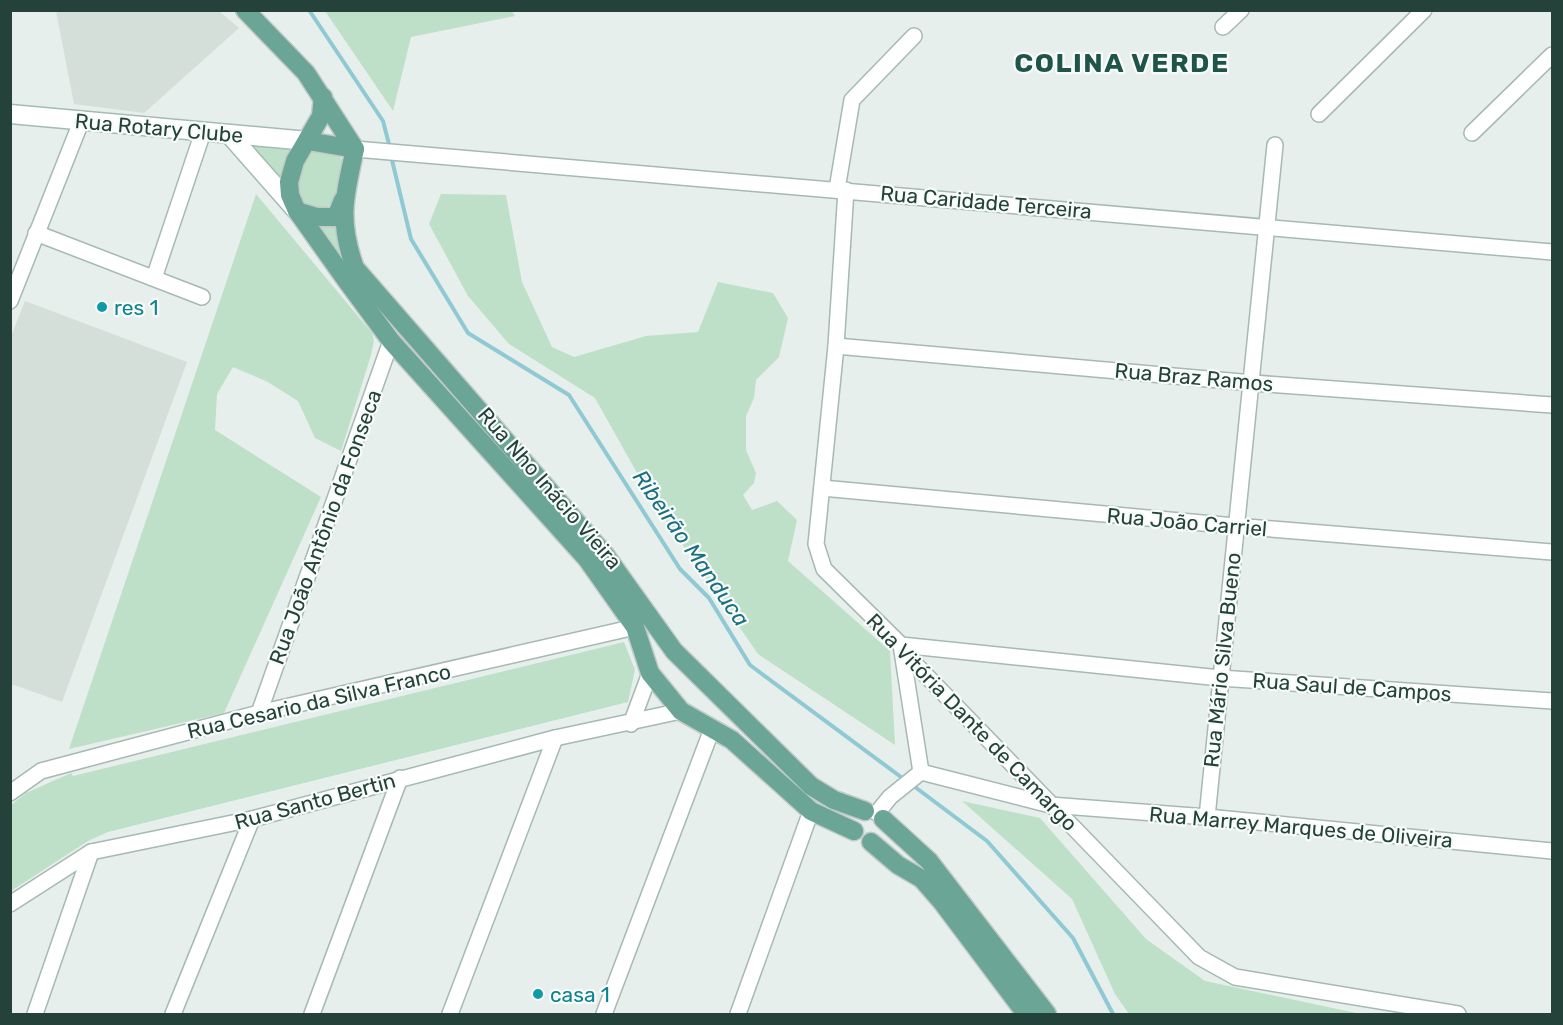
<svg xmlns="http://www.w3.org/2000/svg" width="1563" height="1025" viewBox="0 0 1563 1025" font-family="Rubik,sans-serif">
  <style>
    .built { fill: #d4dfda }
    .green { fill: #bfe0c8 }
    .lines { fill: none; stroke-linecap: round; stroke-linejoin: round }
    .stream { stroke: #8ec9d4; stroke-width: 4 }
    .street-casing { stroke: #a8b8b2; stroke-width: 18 }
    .secondary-casing { stroke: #a4bbb3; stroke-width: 21 }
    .primary-casing { stroke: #c2cac8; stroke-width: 21 }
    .street { stroke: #fff; stroke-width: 15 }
    .secondary { stroke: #fff; stroke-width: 18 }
    .primary { stroke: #6aa596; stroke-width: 18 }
    .culture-dot { fill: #0f9aa8; stroke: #f7fbf9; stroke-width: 2 }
    .labels { text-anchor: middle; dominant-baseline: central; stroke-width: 4.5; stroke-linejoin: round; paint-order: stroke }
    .street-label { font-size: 21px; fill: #24423a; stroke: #f7fbf9 }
    .culture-label { font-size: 21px; fill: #0d838f; stroke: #f7fbf9; text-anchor: start }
    .water-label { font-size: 22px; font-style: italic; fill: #1c6f80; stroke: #f7fbf9 }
    .district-label { font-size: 27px; font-weight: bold; letter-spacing: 1.5px; fill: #1f5548; stroke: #f7fbf9 }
  </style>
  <rect width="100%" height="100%" fill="#e6efeb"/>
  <g class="built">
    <path d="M56 11H219L239 28 144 113 74 104Z"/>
    <path d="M25 301 187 362 62 702 11 684 10 339Z"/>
  </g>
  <g class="green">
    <path d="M511 10 515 16 411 37 393 111 325 11Z"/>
    <path d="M250 143 293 147 284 160V186Z"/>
    <path d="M325 151 340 156 343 162 338 200 322 210 302 204C293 183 299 171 310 152Z"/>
    <path d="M256 194 372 333 374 341 371 355 341 451 315 438 298 401 266 381 233 367 217 394 215 430 321 497 224 713 69 749Z"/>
    <path d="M441 194 506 195 522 282 552 347 574 357 646 336 698 332 718 282 773 293 788 318 779 357 756 380 754 398 746 416V450L756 473 754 483 743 495 752 510 777 501 797 520 788 561 890 651 895 745 758 654 655 505 595 398 509 344 468 296 429 224Z"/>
    <path d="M336 223 340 255 314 224 328 226Z"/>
    <path d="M624 642 635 670 628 702 108 832 88 841 11 891V805L26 793 71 773 73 776Z"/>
    <path d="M962 801 1040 818 1146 939 1205 981 1361 1014H1129L1115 994 1072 899Z"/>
  </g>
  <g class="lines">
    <g class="stream">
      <path d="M309 10 383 121 390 148"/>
      <path d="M391 156 411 239 468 333 569 395 680 569 709 598 750 665 905 780"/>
      <path d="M911 784 987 841 1073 938 1113 1014"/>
    </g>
    <g class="street-casing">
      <g id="street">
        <path d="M1223 27 1241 10"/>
        <path d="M1319 114 1424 10"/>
        <path d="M1472 133 1552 55"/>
        <path d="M355 149 1552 252"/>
        <path d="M837 189 852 100 914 36"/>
        <path d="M846 190 836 346 816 544 824 569 901 645 917 666 1199 957 1235 977 1458 1014"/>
        <path d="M36 233 202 297"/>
        <path d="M154 278 203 132"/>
        <path d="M10 301 81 122"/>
        <path d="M836 346 1253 383 1552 405"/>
        <path d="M822 488 1235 526 1552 552"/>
        <path d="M259 713 391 341"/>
        <path d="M631 724 650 673"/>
        <path d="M921 772 901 645 1220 678 1552 701"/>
        <path d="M921 772 1050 805 1207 817 1552 851"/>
        <path d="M10 793 41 771 259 713 635 627"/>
        <path d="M877 813 890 797 921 772"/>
        <path d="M1207 817 1275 145"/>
        <path d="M10 904 91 852 252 819 555 738 681 711"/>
        <path d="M35 1014 91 852"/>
        <path d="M173 1014 252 819"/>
        <path d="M312 1014 400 778"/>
        <path d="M450 1014 555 738"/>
        <path d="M604 1014 712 729"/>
        <path d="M738 1014 811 811"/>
      </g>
    </g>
    <g class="secondary-casing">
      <g id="secondary">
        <path d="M10 114 308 141"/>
        <path d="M230 135 296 210"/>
      </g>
    </g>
    <g class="primary-casing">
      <g id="primary">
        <path d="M245 10 306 73 355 149C344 197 338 221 355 268L606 556 674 651 811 786 834 800 865 811"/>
        <path d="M323 97 321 116 295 161 289 182 290 195 297 211 346 280 391 341 587 559 635 627 650 673 681 711 732 740 811 811 854 831"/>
        <path d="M308 141 355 149"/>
        <path d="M297 211 317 217H336L343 200"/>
        <path d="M883 819 929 861 1047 1014"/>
        <path d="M871 842 898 865 922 879 942 902 1026 1014"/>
      </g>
    </g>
    <use href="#street" class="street"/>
    <use href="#secondary" class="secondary"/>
    <use href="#primary" class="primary"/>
  </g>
  <g class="culture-dot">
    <circle cx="102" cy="307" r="6"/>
    <circle cx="538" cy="994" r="6"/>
  </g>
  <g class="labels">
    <g class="street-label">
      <text transform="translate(159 128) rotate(5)">Rua Rotary Clube</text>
      <text transform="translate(986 202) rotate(5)">Rua Caridade Terceira</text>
      <text transform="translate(1194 377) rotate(5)">Rua Braz Ramos</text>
      <text transform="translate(550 488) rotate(49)">Rua Nho Inácio Vieira</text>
      <text transform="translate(1187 522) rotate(5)">Rua João Carriel</text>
      <text transform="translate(325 527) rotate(-70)">Rua João Antônio da Fonseca</text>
      <text transform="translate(1222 660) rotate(-84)">Rua Mário Silva Bueno</text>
      <text transform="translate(1352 687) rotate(4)">Rua Saul de Campos</text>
      <text transform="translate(319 701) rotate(-13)">Rua Cesario da Silva Franco</text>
      <text transform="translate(972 722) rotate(46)">Rua Vitória Dante de Camargo</text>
      <text transform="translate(315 801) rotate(-15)">Rua Santo Bertin</text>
      <text transform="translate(1301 827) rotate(5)">Rua Marrey Marques de Oliveira</text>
    </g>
    <g class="culture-label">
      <text x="114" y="307">res 1</text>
      <text x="550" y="994">casa 1</text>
    </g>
    <g class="water-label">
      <text transform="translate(691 548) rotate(55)">Ribeirão Manduca</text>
    </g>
    <g class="district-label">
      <text x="1122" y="63">COLINA VERDE</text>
    </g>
  </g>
  <rect width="1563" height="1025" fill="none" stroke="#24423a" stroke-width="24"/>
</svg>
